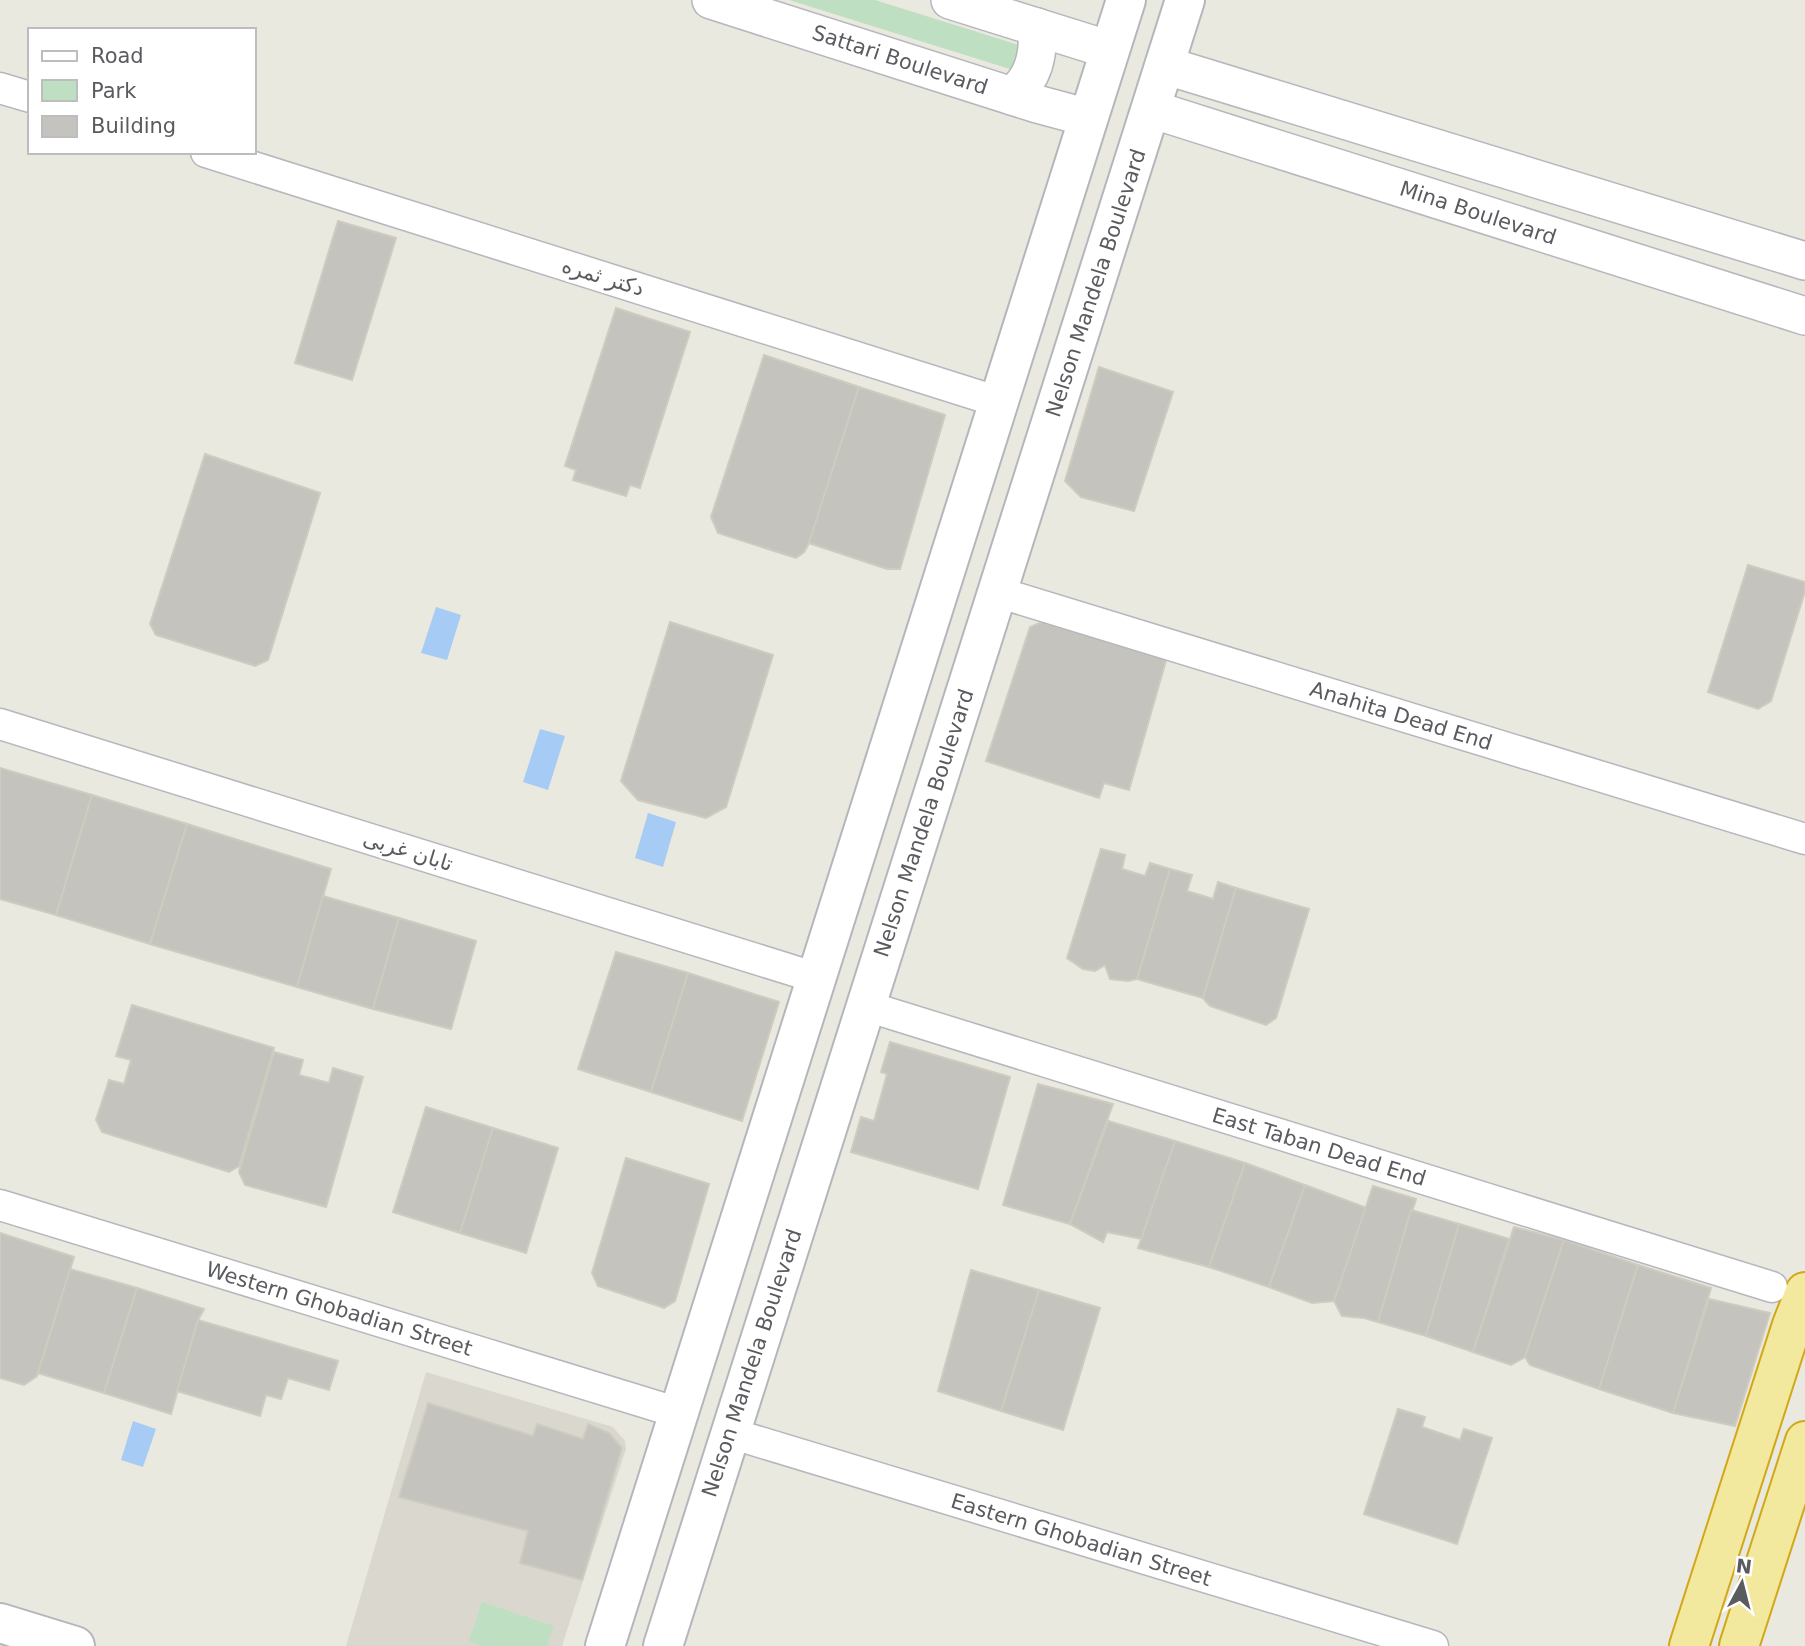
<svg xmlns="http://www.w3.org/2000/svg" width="1805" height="1646" viewBox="0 0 1805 1646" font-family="'DejaVu Sans','Noto Naskh Arabic',sans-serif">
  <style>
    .education { fill: #dad8ce }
    .green { fill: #bfdfc2 }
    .water { fill: #a6cbf5 }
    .building { fill: #c5c3bd; stroke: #cecbbf; stroke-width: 2 }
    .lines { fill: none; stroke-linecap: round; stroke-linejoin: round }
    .minor-casing { stroke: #b6b7bc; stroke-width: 33 }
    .tertiary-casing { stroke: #b6b7bc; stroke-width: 40 }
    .secondary-casing { stroke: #b4b6bb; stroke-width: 42 }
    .trunk-casing { stroke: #d2a818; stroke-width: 42 }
    .minor { stroke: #fff; stroke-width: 30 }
    .tertiary { stroke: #fff; stroke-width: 37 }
    .secondary { stroke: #fff; stroke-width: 38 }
    .trunk { stroke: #f2e89e; stroke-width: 38 }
    .labels { text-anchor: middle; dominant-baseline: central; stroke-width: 6; stroke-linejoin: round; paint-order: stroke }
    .street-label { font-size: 21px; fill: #595b5f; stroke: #fff }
  </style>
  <rect width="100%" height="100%" fill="#eae9e0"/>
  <path class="education" d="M426 1372 613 1427 625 1441 626 1449 562 1646H346Z"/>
  <g class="green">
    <path d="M789 0H875L1022 46 1013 70Z"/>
    <path d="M482 1602 554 1626 547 1646H483L469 1641Z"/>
  </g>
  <g class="water">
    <path d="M436 607 461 615 447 660 421 653Z"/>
    <path d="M540 729 565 736 548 790 523 782Z"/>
    <path d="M648 813 676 822 663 867 635 858Z"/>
    <path d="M133 1421 156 1429 143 1467 121 1460Z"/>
  </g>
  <g class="building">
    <path d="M338 221 396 238 352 380 295 363Z"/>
    <path d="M616 308 690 332 640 488 630 485 626 496 573 480 576 470 565 466Z"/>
    <path d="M764 355 859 387 809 543 804 552 796 558 718 533 711 517Z"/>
    <path d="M1099 367 1173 392 1134 511 1081 497 1065 481Z"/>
    <path d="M859 387 945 415 900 569H887L809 543Z"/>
    <path d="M205 454 320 493 268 660 255 666 156 635 150 624Z"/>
    <path d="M1748 565 1805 582V591L1771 701 1758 709 1708 692Z"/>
    <path d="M1047 620 1167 657 1129 790 1104 783 1099 798 986 761 1030 627Z"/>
    <path d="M670 622 773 655 726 807 706 818 638 800 621 781Z"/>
    <path d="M0 768 92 795 56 915 0 899Z"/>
    <path d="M92 795 187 824 150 944 56 915Z"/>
    <path d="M187 824 331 869 297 987 150 944Z"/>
    <path d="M1101 849 1125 855 1122 869 1145 876 1150 863 1170 869 1137 979 1128 981 1110 979 1105 965 1095 971 1083 969 1067 958Z"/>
    <path d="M1170 869 1192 875 1187 891 1213 899 1218 882 1236 888 1203 998 1137 979Z"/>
    <path d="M1236 888 1309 909 1276 1018 1266 1025 1210 1006 1203 998Z"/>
    <path d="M323 896 399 918 373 1009 297 987Z"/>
    <path d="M399 918 476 941 451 1029 373 1009Z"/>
    <path d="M616 952 688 973 651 1092 578 1069Z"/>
    <path d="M688 973 779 1002 742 1121 651 1092Z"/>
    <path d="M132 1005 274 1048 239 1166 229 1172 102 1132 96 1120 109 1080 124 1084 131 1060 116 1056Z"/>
    <path d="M890 1042 1010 1077 978 1189 851 1152 861 1117 874 1121 887 1074 881 1072Z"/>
    <path d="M274 1052 303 1060 299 1075 329 1083 333 1068 363 1077 326 1207 245 1185 239 1172Z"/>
    <path d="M1038 1084 1113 1104 1070 1224 1003 1205Z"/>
    <path d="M426 1107 493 1128 460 1233 393 1212Z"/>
    <path d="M1108 1121 1175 1141 1142 1239 1107 1232 1103 1242 1070 1224Z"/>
    <path d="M493 1128 558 1148 526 1253 460 1233Z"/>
    <path d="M1175 1141 1245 1163 1209 1267 1138 1248Z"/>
    <path d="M626 1158 709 1184 675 1301 664 1308 598 1286 592 1273Z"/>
    <path d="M1245 1163 1305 1185 1269 1287 1209 1267Z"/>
    <path d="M1305 1185 1367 1208 1334 1301 1312 1303 1269 1287Z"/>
    <path d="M1373 1186 1416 1199 1378 1322 1364 1318 1342 1316 1334 1301Z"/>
    <path d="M1411 1210 1459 1224 1426 1336 1378 1322Z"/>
    <path d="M1459 1224 1509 1239 1473 1352 1426 1336Z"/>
    <path d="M1514 1227 1564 1240 1525 1357 1511 1365 1473 1352Z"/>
    <path d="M0 1233 74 1257 37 1376 24 1385 0 1378Z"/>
    <path d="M1564 1240 1638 1265 1599 1389 1530 1365 1525 1357Z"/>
    <path d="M1638 1265 1711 1288 1673 1413 1599 1389Z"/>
    <path d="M70 1269 137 1288 104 1393 38 1373Z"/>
    <path d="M971 1270 1039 1290 1001 1411 938 1391Z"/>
    <path d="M137 1288 204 1309 198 1320 171 1414 104 1393Z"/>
    <path d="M1039 1290 1100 1308 1063 1430 1001 1411Z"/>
    <path d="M1709 1299 1770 1313 1735 1426 1673 1413Z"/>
    <path d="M198 1320 338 1361 329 1390 288 1378 281 1399 266 1395 260 1416 177 1391Z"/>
    <path d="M428 1403 533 1436 537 1424 583 1439 588 1424 609 1433 622 1448 582 1580 520 1563 528 1531 399 1497Z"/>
    <path d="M1398 1409 1425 1417 1422 1427 1460 1440 1464 1429 1492 1438 1457 1544 1364 1514Z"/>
  </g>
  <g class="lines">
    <g class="minor-casing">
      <g id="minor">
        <path d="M0 88 30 97"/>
        <path d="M206 152 999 402"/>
        <path d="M997 592 1805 839"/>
        <path d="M0 724 817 978"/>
        <path d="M866 1006 1772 1287"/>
        <path d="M0 1205 679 1413"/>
        <path d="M730 1433 1433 1646"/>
      </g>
    </g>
    <g class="tertiary-casing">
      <g id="tertiary">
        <path d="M711 0 1037 104 1089 118"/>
        <path d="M950 0 1110 50"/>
        <path d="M1164 65 1805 261"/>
        <path d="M1012 96C1034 78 1039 55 1037 27"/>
        <path d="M1151 109 1805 316"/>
      </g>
    </g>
    <g class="secondary-casing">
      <g id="secondary">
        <path d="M0 1623 75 1646"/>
        <path d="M605 1646 1126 0"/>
        <path d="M663 1646 1185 0"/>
      </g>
    </g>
    <g class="trunk-casing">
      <g id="trunk">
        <path d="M1689 1646 1792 1325 1805 1292"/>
        <path d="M1739 1646 1805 1441"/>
      </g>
    </g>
    <use href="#minor" class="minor"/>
    <use href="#tertiary" class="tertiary"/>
    <use href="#secondary" class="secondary"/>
    <use href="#trunk" class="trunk"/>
  </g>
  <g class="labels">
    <g class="street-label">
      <text transform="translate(900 60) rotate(18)">Sattari Boulevard</text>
      <text transform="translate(1478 213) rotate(18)">Mina Boulevard</text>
      <text transform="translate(603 277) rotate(17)">دکتر ثمره</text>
      <text transform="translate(1096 283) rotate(-72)">Nelson Mandela Boulevard</text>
      <text transform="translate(1401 716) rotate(17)">Anahita Dead End</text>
      <text transform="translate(924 823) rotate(-72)">Nelson Mandela Boulevard</text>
      <text transform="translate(408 851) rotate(17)">تابان غربی</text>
      <text transform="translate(1319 1147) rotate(17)">East Taban Dead End</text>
      <text transform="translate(339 1309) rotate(17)">Western Ghobadian Street</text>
      <text transform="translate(752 1363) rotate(-72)">Nelson Mandela Boulevard</text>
      <text transform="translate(1081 1540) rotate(17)">Eastern Ghobadian Street</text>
    </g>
  </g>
  <rect x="28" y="28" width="228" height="126" fill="#ffffff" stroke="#bdbdbf" stroke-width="2"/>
  <rect x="42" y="51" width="35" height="10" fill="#ffffff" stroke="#bdbdbf" stroke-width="2"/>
  <text x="91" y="63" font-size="21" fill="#595b5f">Road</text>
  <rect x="42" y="80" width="35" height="21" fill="#bfdfc2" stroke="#bdbdbf" stroke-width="2"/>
  <text x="91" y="98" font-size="21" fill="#595b5f">Park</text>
  <rect x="42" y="116" width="35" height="21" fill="#c5c3bd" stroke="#bdbdbf" stroke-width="2"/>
  <text x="91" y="133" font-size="21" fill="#595b5f">Building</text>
  <g transform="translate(1742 1583) rotate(7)" stroke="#ffffff" stroke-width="5" paint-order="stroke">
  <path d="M0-5L12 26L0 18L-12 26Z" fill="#595b5f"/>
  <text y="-10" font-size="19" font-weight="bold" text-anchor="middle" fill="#595b5f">N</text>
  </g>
</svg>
